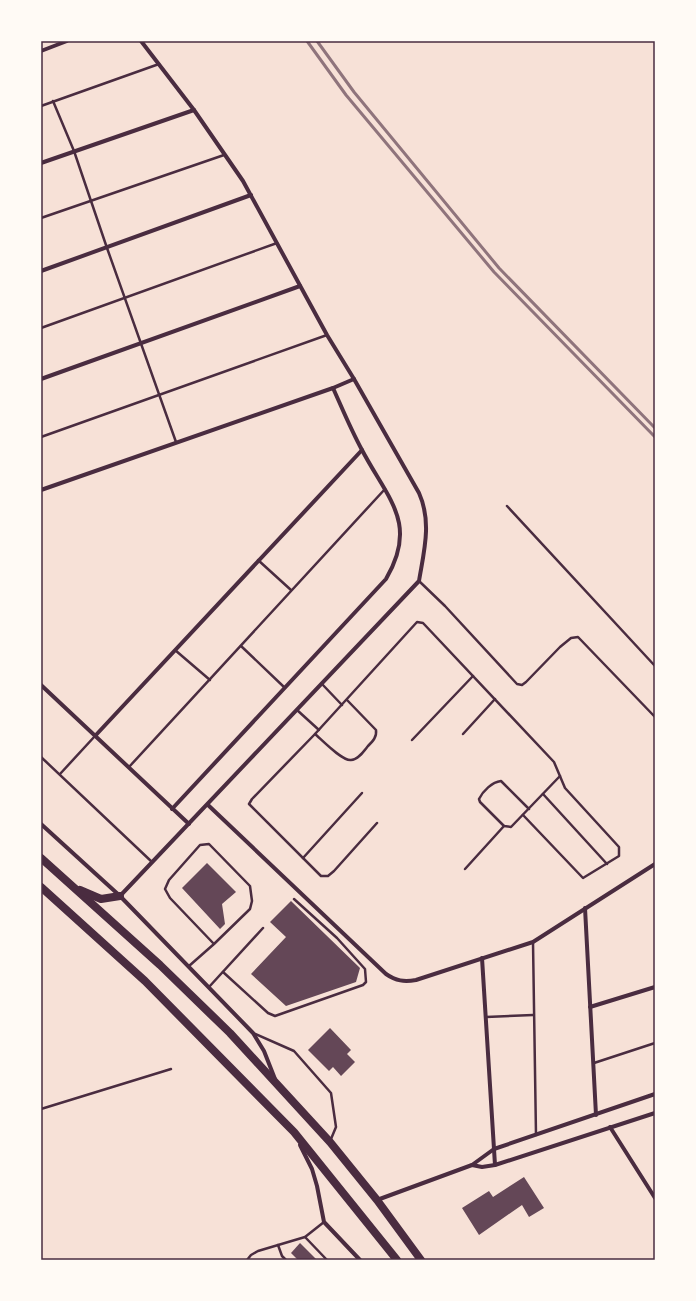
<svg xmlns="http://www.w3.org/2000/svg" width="696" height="1301" viewBox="0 0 696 1301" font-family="'Open Sans',sans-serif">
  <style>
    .building { fill: #644757 }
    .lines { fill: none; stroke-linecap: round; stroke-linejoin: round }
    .service { stroke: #4a2c40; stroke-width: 2.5 }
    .minor { stroke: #4a2c40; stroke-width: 4 }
    .trunk { stroke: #4a2c40; stroke-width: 8 }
    .rail { stroke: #8f747c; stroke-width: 3 }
    .neatline { fill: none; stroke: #4a2c40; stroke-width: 1.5 }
  </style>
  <rect width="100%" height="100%" fill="#f7e1d7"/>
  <g class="building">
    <path d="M207 863 236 892 222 904 225 924 220 929 182 888Z"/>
    <path d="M291 901 360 968 356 982 286 1006 251 974 286 937 270 922Z"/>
    <path d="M330 1028 351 1050 347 1054 355 1062 341 1076 333 1067 329 1071 308 1050Z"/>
    <path d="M524 1177 544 1208 529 1217 522 1205 479 1235 462 1208 489 1191 493 1197Z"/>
    <path d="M300 1243 317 1260H298L291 1253Z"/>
  </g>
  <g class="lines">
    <g class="service">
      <path d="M53 101 74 151 107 248 176 442"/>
      <path d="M41 106 159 64"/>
      <path d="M41 218 224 155"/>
      <path d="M41 328 277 243"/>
      <path d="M41 437 327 335"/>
      <path d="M507 506 655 666"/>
      <path d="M258 560 291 590"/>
      <path d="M419 581 445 606 517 684 522 685 526 682 560 647 571 638 578 637 655 717"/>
      <path d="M241 646 284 687"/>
      <path d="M175 650 210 680"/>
      <path d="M322 684 342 705"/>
      <path d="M297 710 319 730"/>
      <path d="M315 734C322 740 342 761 351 760 358 760 364 751 368 746 373 741 377 737 376 730L347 700"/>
      <path d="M463 734 495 699"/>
      <path d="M412 740 473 676"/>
      <path d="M41 757 152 862"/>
      <path d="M129 767 385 489"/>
      <path d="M60 774 95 736"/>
      <path d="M543 794 607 864"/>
      <path d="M529 809 501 781C492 782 483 791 479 799L480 802 504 826 511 827 560 776"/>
      <path d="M377 823 334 871 328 876H321L249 804 252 799 315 734 417 622 423 623 554 762 565 788 619 847V856L583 878 523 815"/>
      <path d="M303 858 362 793"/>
      <path d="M465 869 504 826"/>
      <path d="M533 942 536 1135"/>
      <path d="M189 966 214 944 170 898 165 889 169 880 200 845 209 844 250 886 252 901 250 909 214 944"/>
      <path d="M223 972 268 1013 275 1016 363 985 366 982 365 969 337 938 294 899"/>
      <path d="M209 987 263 928"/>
      <path d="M486 1017 533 1015"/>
      <path d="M253 1033 294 1051 331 1093 336 1127 331 1139"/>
      <path d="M594 1063 655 1043"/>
      <path d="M41 1109 171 1069"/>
      <path d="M305 1237 327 1260"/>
      <path d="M278 1245 282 1256 286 1260"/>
      <path d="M247 1260 251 1255 258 1251 305 1237 324 1222"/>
    </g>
    <g class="minor">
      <path d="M41 51 67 41"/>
      <path d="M41 163 194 110"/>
      <path d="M41 271 251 195"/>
      <path d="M41 379 300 286"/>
      <path d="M41 490 333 388 354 379"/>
      <path d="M41 685 189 824"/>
      <path d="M95 736 362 450"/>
      <path d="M208 805 386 974C396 981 404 982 416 980L533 942 655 864"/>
      <path d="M172 809 386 579C419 523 387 498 362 450 351 430 342 408 333 388"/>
      <path d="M41 824 120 896 253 1033 264 1051 275 1079"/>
      <path d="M120 896 419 581C424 551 432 522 419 493L354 379 327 335 243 181 194 110 141 41"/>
      <path d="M585 908 596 1115"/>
      <path d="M482 958 495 1165"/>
      <path d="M590 1007 655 987"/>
      <path d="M610 1127 655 1198"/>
      <path d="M300 1145 312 1169 317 1186 324 1222 360 1260"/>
      <path d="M472 1165 494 1149 655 1094"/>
      <path d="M377 1200 472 1165 482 1167 495 1165 655 1113"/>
    </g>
    <g class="trunk">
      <path d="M41 858 160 965 230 1033 330 1142 377 1200 421 1260"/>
      <path d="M41 887 145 981 294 1132 397 1260"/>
      <path d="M80 890 101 899 120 896"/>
    </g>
    <g class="rail">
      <path d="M307 41 346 95 494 272 655 437"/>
      <path d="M317 41 354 92 499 268 655 428"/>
    </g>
  </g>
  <rect width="696" height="1301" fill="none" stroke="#fffaf5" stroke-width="84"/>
  <rect x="42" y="42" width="612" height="1217" class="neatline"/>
</svg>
